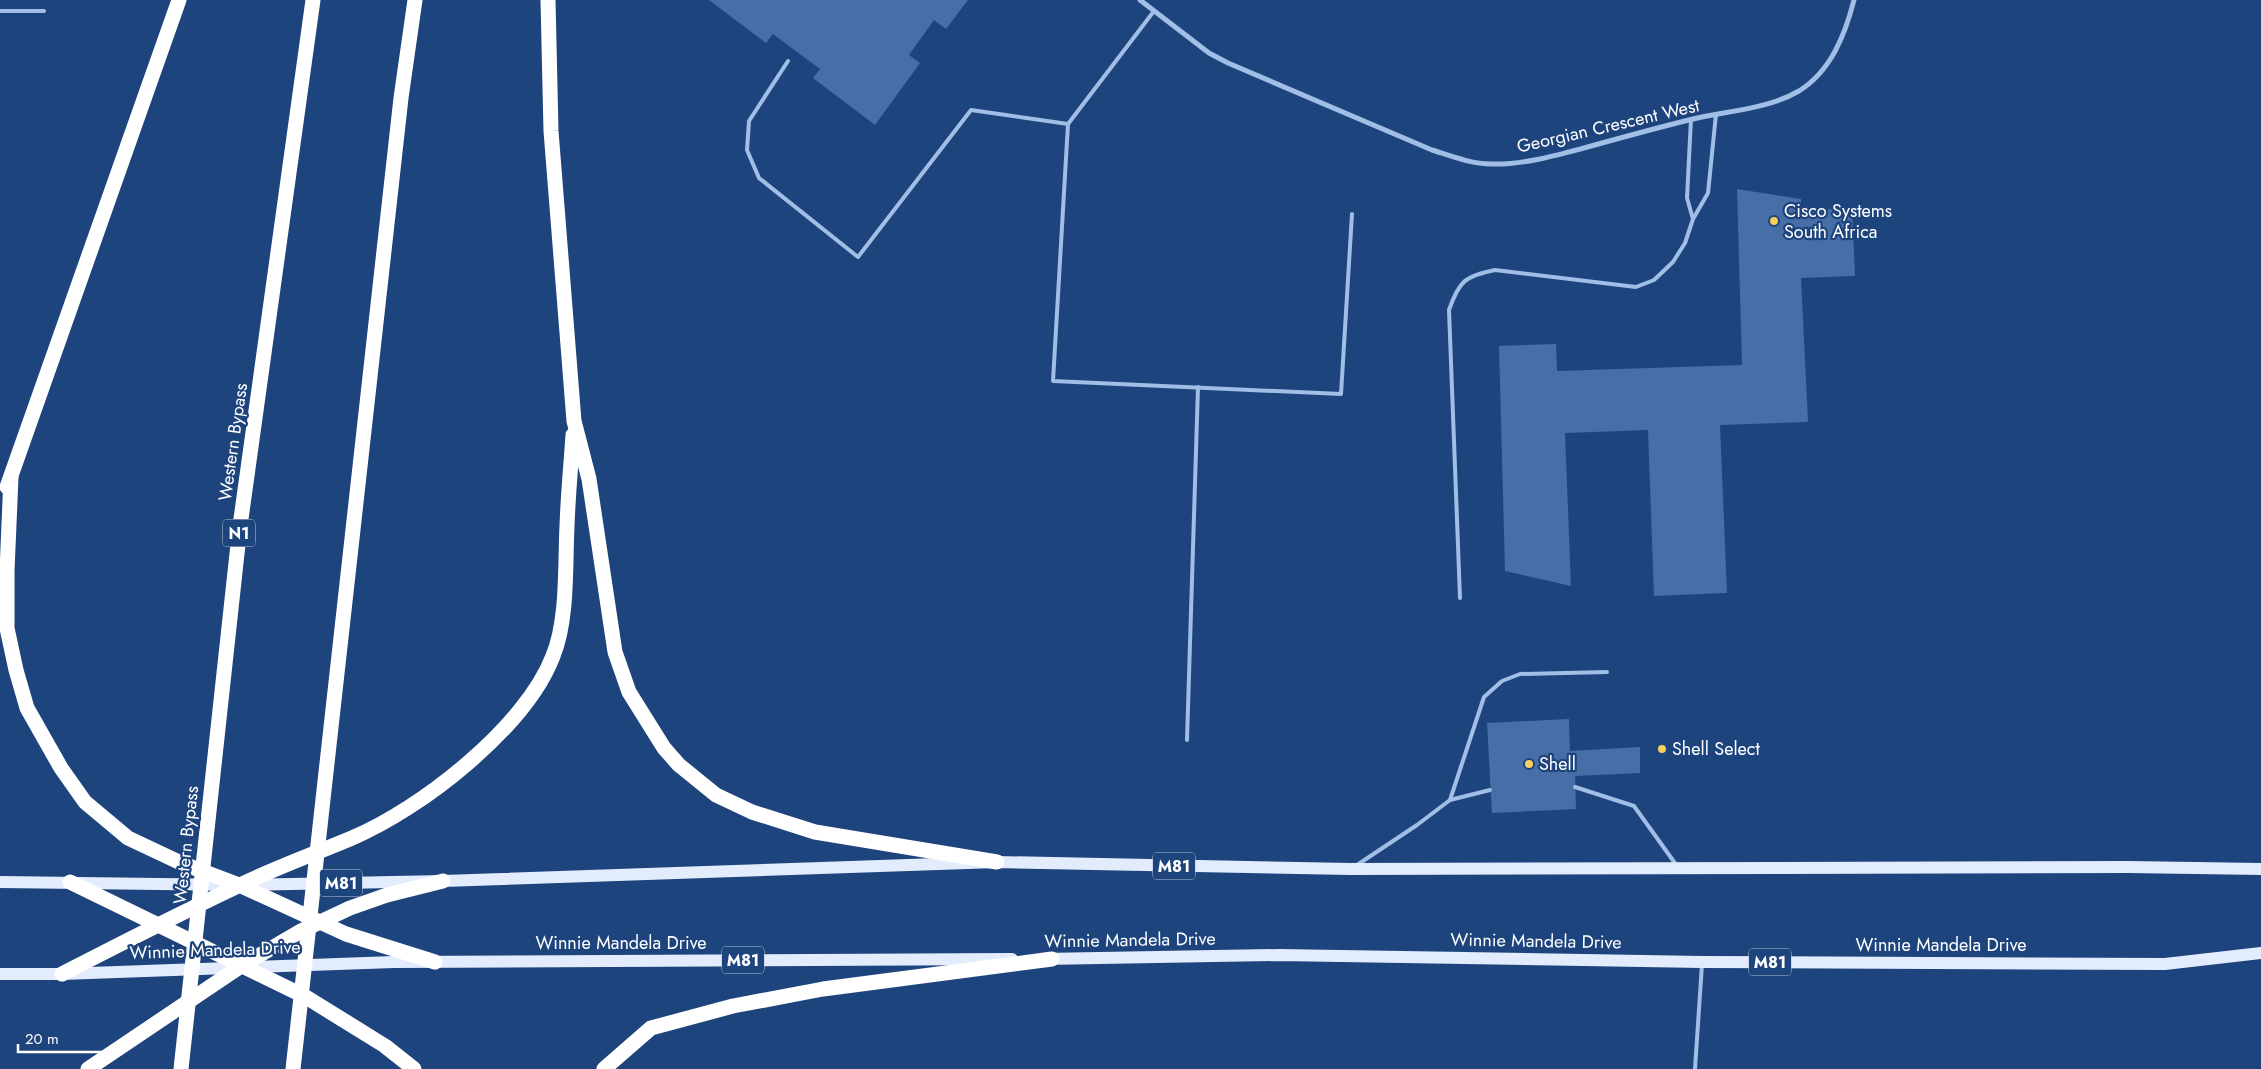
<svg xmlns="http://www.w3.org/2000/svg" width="2261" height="1069" viewBox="0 0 2261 1069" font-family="Jost,sans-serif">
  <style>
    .building { fill: #476ea6 }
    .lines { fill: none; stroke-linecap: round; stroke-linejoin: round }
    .lane { stroke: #a1bee7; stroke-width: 4 }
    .street { stroke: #a1bee7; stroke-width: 5 }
    .primary { stroke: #e3ecfd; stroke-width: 12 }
    .highway { stroke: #fff; stroke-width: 15 }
    .poi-dot { fill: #f6d060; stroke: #1e447d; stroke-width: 2 }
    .labels { text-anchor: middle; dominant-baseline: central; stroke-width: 4.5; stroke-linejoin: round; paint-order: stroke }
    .shield { fill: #1e447d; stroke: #bcc7d8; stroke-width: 1 }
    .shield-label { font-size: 16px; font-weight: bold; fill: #fff }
    .street-label { font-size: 18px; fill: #fff; stroke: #1e447d }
    .poi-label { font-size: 18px; fill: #fff; stroke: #1e447d; text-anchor: start }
  </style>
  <rect width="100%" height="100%" fill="#1e447d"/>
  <g class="building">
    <path d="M709 0H968L946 29 934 20 909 55 920 63 875 125 813 78 820 69 773 34 766 43Z"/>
    <path d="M1737 189 1801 199V212L1852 207 1855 276 1801 278 1808 422 1720 425 1727 593 1654 596 1648 430 1565 433 1571 586 1505 571 1499 346 1556 344 1557 371 1742 365Z"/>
    <path d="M1569 719 1570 751 1640 747V773L1575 776 1576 809 1492 813 1487 723Z"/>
  </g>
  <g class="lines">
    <g class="lane">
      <path d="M0 11H44"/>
      <path d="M1154 11 1068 124 1053 381 1341 394 1352 214"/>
      <path d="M788 61 749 121 747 150 759 178 858 257 971 110 1068 124"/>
      <path d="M1691 119 1687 198 1693 219"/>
      <path d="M1460 598 1449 310C1459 281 1465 276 1495 270L1636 287 1654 280 1673 262 1685 243 1693 219 1708 193 1716 114"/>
      <path d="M1187 740 1198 387"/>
      <path d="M1575 787 1634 806 1677 866"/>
      <path d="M1450 800 1484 697 1502 681 1520 674 1607 672"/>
      <path d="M1357 865 1417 825 1450 800 1490 790"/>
      <path d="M1695 1069 1702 964"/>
    </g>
    <path class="street" d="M1140 0 1209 53 1228 63 1432 150C1451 156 1471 164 1491 164 1522 165 1554 156 1584 148 1620 138 1656 128 1693 119 1727 111 1768 109 1799 91 1831 71 1845 35 1854 0"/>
    <g class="primary">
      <path d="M0 882 239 885 443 881 997 862 1351 869 2128 867 2261 869"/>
      <path d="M1042 959 1279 955 1702 962 2165 964 2261 953"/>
      <path d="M0 974H62L394 962 1012 959"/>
    </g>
    <g class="highway">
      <path d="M548 0 551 131 574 421 589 479 615 652 629 692 664 748 679 765 716 795 752 812 815 832 997 862"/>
      <path d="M11 477 7 571V628L16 670 27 708 61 768 85 802 128 838 181 863 239 885 346 934 435 962"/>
      <path d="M7 487 179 0"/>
      <path d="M70 882 306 997 385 1046 414 1069"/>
      <path d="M62 974C120 944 179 914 238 886 275 868 314 854 352 838 421 809 526 727 553 656 568 620 565 565 567 526 568 495 571 465 573 435"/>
      <path d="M88 1069 241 966 301 931 350 908 387 895 443 881"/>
      <path d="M181 1069 240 526 313 0"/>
      <path d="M293 1069 401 98 415 0"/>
      <path d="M604 1069 651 1028 733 1006 823 989 1052 959"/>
    </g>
  </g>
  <g class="poi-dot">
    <circle cx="1774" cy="221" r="5"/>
    <circle cx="1662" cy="749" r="5"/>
    <circle cx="1529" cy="764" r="5"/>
  </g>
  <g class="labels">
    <g class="shield">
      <rect x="223" y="519.5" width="32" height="27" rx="4"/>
      <rect x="1153" y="852.5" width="42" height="27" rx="4"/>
      <rect x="320" y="869.5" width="42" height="27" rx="4"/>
      <rect x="722" y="946.5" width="42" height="27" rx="4"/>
      <rect x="1749" y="948.5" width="42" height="27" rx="4"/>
    </g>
    <g class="shield-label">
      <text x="239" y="533">N1</text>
      <text x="1174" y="866">M81</text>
      <text x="341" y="883">M81</text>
      <text x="743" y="960">M81</text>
      <text x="1770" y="962">M81</text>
    </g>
    <g class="street-label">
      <text transform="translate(1608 126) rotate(-13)">Georgian Crescent West</text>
      <text transform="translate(233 442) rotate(-82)">Western Bypass</text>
      <text transform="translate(186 845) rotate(-84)">Western Bypass</text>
      <text transform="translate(1130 940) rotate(-1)">Winnie Mandela Drive</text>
      <text transform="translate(1536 941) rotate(1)">Winnie Mandela Drive</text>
      <text x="621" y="943">Winnie Mandela Drive</text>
      <text x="1941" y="945">Winnie Mandela Drive</text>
      <text transform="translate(215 950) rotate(-2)">Winnie Mandela Drive</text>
    </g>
    <g class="poi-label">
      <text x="1784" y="211">Cisco Systems<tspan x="1784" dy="21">South Africa</tspan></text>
      <text x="1672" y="749">Shell Select</text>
      <text x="1539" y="764">Shell</text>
    </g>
  </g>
  <path d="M18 1044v8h102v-8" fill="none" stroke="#ffffff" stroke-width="2.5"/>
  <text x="25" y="1044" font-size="15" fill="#ffffff" stroke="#1e447d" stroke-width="4" paint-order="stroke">20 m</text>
</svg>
